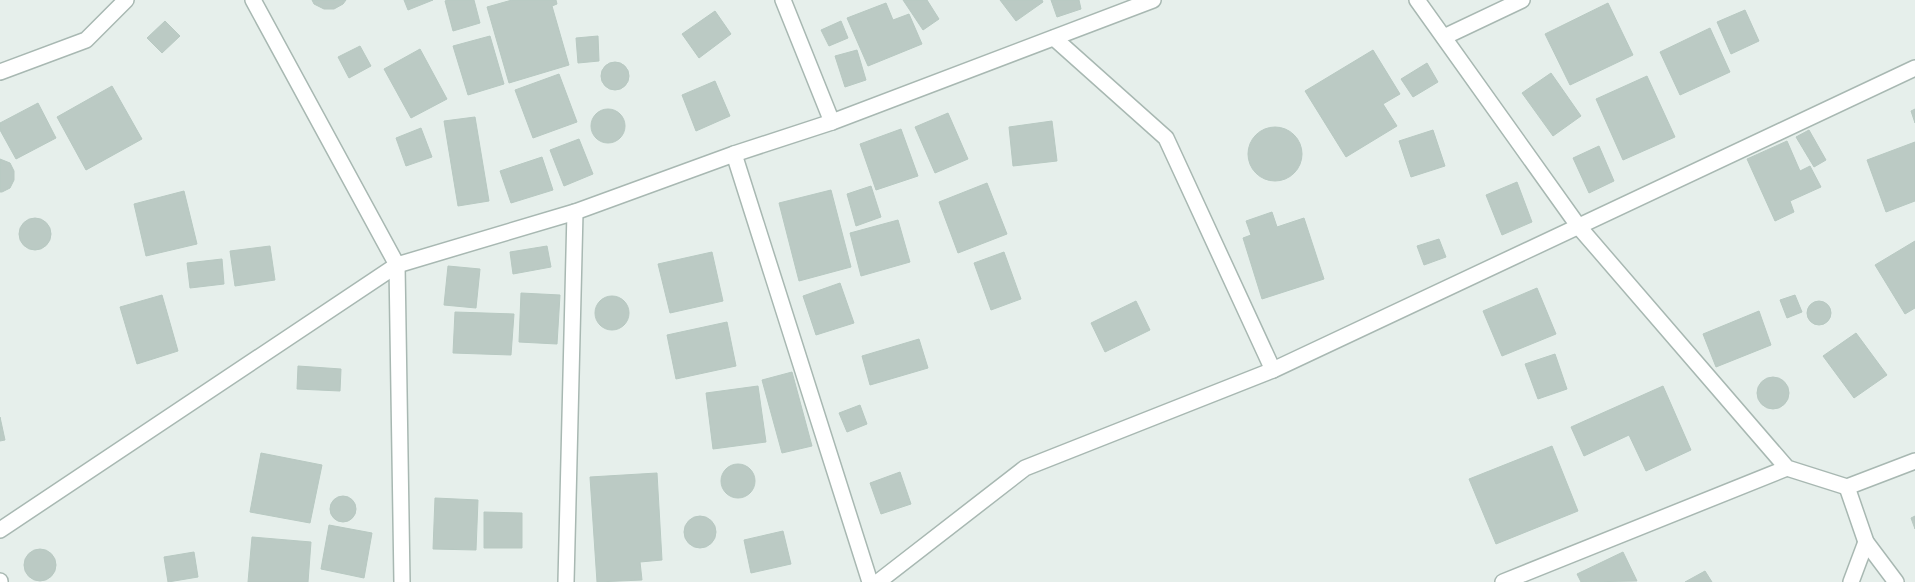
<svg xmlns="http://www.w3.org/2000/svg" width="1915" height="582" viewBox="0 0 1915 582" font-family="'Sofia Sans Condensed',sans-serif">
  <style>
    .building { fill: #bbcac4; stroke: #b8c9c2 }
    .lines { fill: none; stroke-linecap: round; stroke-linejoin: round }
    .minor-casing { stroke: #a8b8b2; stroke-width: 18 }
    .minor { stroke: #fff; stroke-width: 15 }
  </style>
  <rect width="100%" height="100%" fill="#e6efeb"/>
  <g class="building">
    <path d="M312 0H346L343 4 334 9H324L314 4Z"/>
    <path d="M404 0H433L408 10Z"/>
    <path d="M447 0H474L480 23 453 31 445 1Z"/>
    <path d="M512 0H556L557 4 552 6 569 65 509 83 487 7Z"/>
    <path d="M903 0H927L939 19 923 30Z"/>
    <path d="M1000 0H1042L1043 2 1016 21Z"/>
    <path d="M1051 0H1079L1081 9 1057 17Z"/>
    <path d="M886 3 893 20 909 14 922 44 868 66 847 18Z"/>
    <path d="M1608 3 1633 55 1570 85 1545 34Z"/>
    <path d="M1745 10 1759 41 1731 54 1717 22Z"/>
    <path d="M715 11 731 34 699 58 682 34Z"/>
    <path d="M165 21 180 36 162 53 147 38Z"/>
    <path d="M841 21 848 38 829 46 821 30Z"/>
    <path d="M1710 28 1730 72 1680 95 1660 52Z"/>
    <path d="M490 36 504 84 468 95 453 46Z"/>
    <path d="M598 36 599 61 578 63 576 38Z"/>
    <path d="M360 46 371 66 349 78 338 57Z"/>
    <path d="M420 49 447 99 411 118 384 69Z"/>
    <path d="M857 50 866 80 845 87 835 56Z"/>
    <path d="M1373 50 1400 94 1383 104 1397 126 1346 157 1305 91Z"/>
    <circle cx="615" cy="76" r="14"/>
    <path d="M1427 63 1438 82 1413 97 1401 79Z"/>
    <path d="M1551 73 1581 116 1553 136 1522 93Z"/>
    <path d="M559 74 577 122 533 138 515 90Z"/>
    <path d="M1647 76 1675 137 1623 160 1596 99Z"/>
    <path d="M715 81 730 116 696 131 682 95Z"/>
    <path d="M112 86 142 139 86 170 57 117Z"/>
    <path d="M38 103 56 138 16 159 0 130V123Z"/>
    <circle cx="608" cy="126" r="17"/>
    <path d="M1915 109V123L1911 111Z"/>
    <path d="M948 113 968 159 935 173 915 127Z"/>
    <path d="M475 117 489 201 458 206 444 121Z"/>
    <path d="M1052 121 1057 161 1013 166 1009 127Z"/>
    <circle cx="1275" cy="154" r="27"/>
    <path d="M421 128 432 157 406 166 396 138Z"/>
    <path d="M901 129 918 176 876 190 860 144Z"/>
    <path d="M1433 130 1445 166 1411 177 1399 141Z"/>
    <path d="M1809 130 1826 160 1814 167 1796 137Z"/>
    <path d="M579 139 593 174 564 186 550 150Z"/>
    <path d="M1787 141 1800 171 1810 166 1821 187 1790 201 1794 212 1775 221 1747 159Z"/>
    <path d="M1915 142V201L1886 212 1867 160Z"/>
    <path d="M1599 146 1614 181 1589 193 1573 158Z"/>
    <path d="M542 157 553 190 511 203 500 171Z"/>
    <path d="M0 159 10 163 14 171V180L10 188 2 192H0Z"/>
    <path d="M1517 182 1532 222 1502 235 1486 195Z"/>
    <path d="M987 183 1007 234 958 253 939 202Z"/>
    <path d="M871 186 881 217 856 226 847 194Z"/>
    <path d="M831 190 851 267 799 281 779 203Z"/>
    <path d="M184 191 197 244 146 256 134 204Z"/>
    <path d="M1272 212 1277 227 1304 218 1324 279 1262 299 1243 238 1251 235 1246 221Z"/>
    <circle cx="35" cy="234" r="16"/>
    <path d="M898 220 910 262 861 276 850 233Z"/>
    <path d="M1439 239 1446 257 1424 265 1417 246Z"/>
    <path d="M1915 241V308L1905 314 1875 265Z"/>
    <path d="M270 246 275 280 235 286 230 251Z"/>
    <path d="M547 246 551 267 513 274 510 252Z"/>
    <path d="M712 252 723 301 670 313 658 264Z"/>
    <path d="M1004 252 1021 299 991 310 974 263Z"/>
    <path d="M222 259 224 284 190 288 187 263Z"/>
    <path d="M448 266 480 269 476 308 444 305Z"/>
    <path d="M840 283 854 323 816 335 803 296Z"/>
    <path d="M1537 288 1556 334 1502 356 1483 311Z"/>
    <path d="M521 293 560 295 557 344 519 342Z"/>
    <path d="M162 295 178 351 137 364 120 307Z"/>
    <path d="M1795 295 1802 312 1787 318 1780 300Z"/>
    <circle cx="612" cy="313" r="17"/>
    <circle cx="1819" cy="313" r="12"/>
    <path d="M1136 301 1150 330 1105 352 1091 323Z"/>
    <path d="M1759 311 1771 345 1716 367 1703 334Z"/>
    <path d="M455 312 514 314 511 355 453 353Z"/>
    <path d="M727 322 736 366 676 379 667 335Z"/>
    <path d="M1856 333 1887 375 1854 398 1823 356Z"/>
    <path d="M919 339 928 368 870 385 862 356Z"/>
    <path d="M1555 354 1567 389 1538 399 1525 364Z"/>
    <path d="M298 366 341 369 340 391 297 389Z"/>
    <path d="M792 372 812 446 782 453 762 380Z"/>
    <circle cx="1773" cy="393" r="16"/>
    <path d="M758 386 766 442 713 449 706 393Z"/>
    <path d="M1663 386 1691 450 1646 471 1629 435 1584 456 1571 427Z"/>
    <path d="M860 405 867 424 847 432 839 413Z"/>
    <path d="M0 417 5 440 0 441Z"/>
    <path d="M1552 446 1578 511 1496 544 1469 479Z"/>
    <path d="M261 453 322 465 310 523 250 512Z"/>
    <circle cx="738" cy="481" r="17"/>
    <path d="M900 472 911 504 881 514 870 483Z"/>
    <path d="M657 473 662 560 640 562 642 580 597 582 590 477Z"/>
    <circle cx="343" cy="509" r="13"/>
    <path d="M435 498 478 500 476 550 433 549Z"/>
    <path d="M484 512 522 513V548H484Z"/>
    <path d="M1915 516V529L1911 518Z"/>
    <circle cx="700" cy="532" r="16"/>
    <path d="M329 525 372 533 364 578 321 569Z"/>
    <path d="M783 531 791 564 751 573 744 540Z"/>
    <path d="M252 537 311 542 308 582H248Z"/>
    <circle cx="40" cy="565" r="16"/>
    <path d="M194 552 198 577 168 582 164 557Z"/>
    <path d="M1623 552 1637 581 1581 582 1577 574Z"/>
    <path d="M1705 571 1712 582H1685Z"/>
  </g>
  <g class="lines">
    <g class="minor-casing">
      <g id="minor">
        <path d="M253 0 397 265 402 582"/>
        <path d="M783 0 832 122"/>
        <path d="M1417 0 1579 227 1787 468 1847 487 1915 461"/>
        <path d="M1444 37 1522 0"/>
        <path d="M1054 38 1166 138 1273 370"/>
        <path d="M0 72 86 40 126 0"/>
        <path d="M734 154 870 582"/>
        <path d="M1847 487 1866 542 1896 582"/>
        <path d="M0 530 397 265 575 212 734 154 832 122 1153 0"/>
        <path d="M0 581V582"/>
        <path d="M566 582 575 212"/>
        <path d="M878 582 1025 468 1273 370 1915 68"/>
        <path d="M1503 582 1787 468"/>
        <path d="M1851 582 1866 542"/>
      </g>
    </g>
    <use href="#minor" class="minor"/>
  </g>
</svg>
